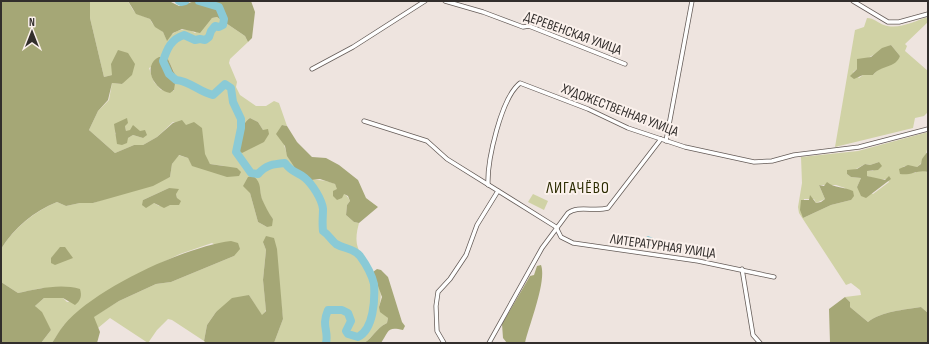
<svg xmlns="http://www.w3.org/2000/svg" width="929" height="344" viewBox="0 0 929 344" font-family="'Sofia Sans Condensed',sans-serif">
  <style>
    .green { fill: #d0d2a5; fill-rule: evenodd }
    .forest { fill: #a5a776 }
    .water { fill: #8acad6 }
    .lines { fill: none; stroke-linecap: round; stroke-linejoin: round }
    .river { stroke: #8acad6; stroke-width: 8 }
    .street-casing { stroke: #655c58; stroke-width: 5 }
    .street { stroke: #fff; stroke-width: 3.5 }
    .labels { text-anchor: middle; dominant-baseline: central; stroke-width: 4; stroke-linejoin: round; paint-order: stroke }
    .street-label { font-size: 14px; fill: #322e2c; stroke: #fbf1ec }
    .quarter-label { font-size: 16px; letter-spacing: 1px; fill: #2c2c02; stroke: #fbf1ec }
  </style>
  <rect width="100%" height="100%" fill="#eee4df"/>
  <g class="green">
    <path d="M90 1H128C135 15 136 13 150 19L152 23 163 32 167 40C174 30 185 26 195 33L212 18 217 17 245 36 248 42 230 59 229 63 237 82 236 87 240 95 256 106H266L274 101 279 103 287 126 282 125C282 139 285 156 295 167 298 172 303 173 306 178 317 181 325 179 335 184 338 192 347 193 350 201L347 205 346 215 354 222 359 223C357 231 355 239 358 248 365 269 387 280 379 307L388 318 387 323C375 329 374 337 364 343H274L283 319 279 284 277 266 263 242 266 250 263 280 266 310 262 316 249 295 216 312 207 325 204 341 172 320 168 319 157 330 148 343 110 318 98 328 93 317 119 301 156 284 171 282 234 256 212 243 180 254 142 272 64 325 52 343H41L51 330 35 306 44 298H63L67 302 79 301 42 288 18 293 1 282V249C14 228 35 211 57 202L66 206 80 203H93L170 177 172 164 178 155 188 158 193 166H224L210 164 185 126 173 122 157 137 143 145H134L115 153 89 130 98 111 109 100 112 83 123 84 112 71V75L104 77 90 18ZM168 59 174 72V91L161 90 154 82 149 68ZM250 118 258 122 263 130C257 143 253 152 238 150 241 140 240 124 250 118ZM125 126 126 131H140L143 138 133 135 128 138 115 134 116 129ZM169 188 176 194 177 198 159 206 154 203 149 204 143 200ZM260 188C260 199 266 210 273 219L267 227 258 222 250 193Z"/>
    <path d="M928 17V22L905 44 907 46 905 51 928 71V112L924 116 915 118 913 128 835 147 855 30 864 27 867 18C874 18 878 23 884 25 899 30 914 21 928 17ZM891 45 900 56C891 63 879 67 873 75H863L859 78 853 72 857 69 858 64C869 57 880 51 891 45Z"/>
    <path d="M928 132C928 145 928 159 917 167L903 166 915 173 919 170 928 172V313L921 307C904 310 882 311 868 322L850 307V302L845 297 861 295 860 290 851 283 846 285 799 213 798 207 802 183 801 157 858 151ZM879 162 873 171H867V176L880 180 887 179 889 182 873 194 857 187 861 178 851 177 847 174 865 164 870 165ZM819 185H836L845 188 851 200 831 205 803 218 804 199H814L816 203 825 199Z"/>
    <path d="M533 194 548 201 544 210 528 202Z"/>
  </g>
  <g class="forest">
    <path d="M1 1H90V18L104 77 112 75 111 64 118 50 128 53 135 64 132 75 122 84 112 83 108 100 98 111 89 130 115 153 134 145H143L157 137 173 123 182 120 186 125 194 122 202 128 205 154 210 164 237 168 241 172 239 176 227 177 192 166 188 158 179 155 172 164 170 177 153 186 93 203H80L66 206 57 202C34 211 14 228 1 249Z"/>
    <path d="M128 1H169L179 6 195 1H251L255 12 252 38 248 42 245 36 217 17 212 18 200 33 182 29 173 33 167 41 163 32 155 27 150 19 136 14Z"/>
    <path d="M891 45 900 56C896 68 881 65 873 75H863L854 79 850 76 857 69V59L871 57 882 48Z"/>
    <path d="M159 57H164L168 59 176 77 174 90 170 93C155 91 141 66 159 57Z"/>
    <path d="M127 118 128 123 125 126 126 131 130 130 133 125 140 131 145 130 147 135 143 138 133 135 128 138 127 143 122 145 117 144 114 124Z"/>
    <path d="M250 118 258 122 263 130 268 129 269 134 264 142 242 153 238 150C241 140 240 124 250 118Z"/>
    <path d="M282 125 287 126 297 142 312 157 326 158 339 165 358 180 366 198 378 207 359 223 354 222 346 215 347 205 350 201 348 196 344 194 342 198 337 200 333 196V191L337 189 335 184 320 179 311 180 295 168 287 156 285 146 276 134Z"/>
    <path d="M928 151V172C918 169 911 176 900 174L899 169 908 165 917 167 921 164 922 159Z"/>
    <path d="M879 162 882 166 878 170 867 171V176L885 180 889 176 891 179 866 198 861 196 857 187 861 178 851 177 847 174V170L857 169 865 164 870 165Z"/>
    <path d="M253 176C262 182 259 190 262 199 265 206 268 212 273 219L272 226 267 227 258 222 250 193 243 186 248 177Z"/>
    <path d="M827 182C834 188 845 187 853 191L854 196 851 200 831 205 803 218 800 210 801 200H809L810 195 816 203 821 202 825 199 819 185 824 186Z"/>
    <path d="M169 188 179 189 176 194 177 198 181 201 179 205H170L164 208 154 203 146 208 142 205 143 200Z"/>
    <path d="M266 236 274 238 277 249 283 319 274 343H206L204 341 207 325 216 312 232 298 249 295 262 315 266 311 263 280 266 250 263 242Z"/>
    <path d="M231 241 238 243 240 249 234 256 171 282 156 284 119 301 94 317 100 332 97 343H52C56 337 59 331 64 325 95 288 184 247 231 241Z"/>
    <path d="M60 247H65L73 258 55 265 51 263V258Z"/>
    <path d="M541 265C547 281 529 325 525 343H507L503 338 502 324 530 276 534 275 537 266Z"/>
    <path d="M377 269 381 270 388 277 402 322 405 326 403 330C387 326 389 331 381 343H364C374 337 375 329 387 323L388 318 380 312 379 307 382 297 373 272Z"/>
    <path d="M1 282 18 293C37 289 60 283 80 289 82 296 81 300 75 305L63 298H44L35 306 42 312 51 330 41 343H1Z"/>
    <path d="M845 297 850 302V307L868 322C882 311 904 310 921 307L928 313V343H830L829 309Z"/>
  </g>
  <path class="water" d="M648 236 658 240 654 246H644L643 239Z"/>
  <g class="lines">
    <g class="river">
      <path d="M179 1 181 2 185 1"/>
      <path d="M199 1 219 7 224 19 223 25 219 27 215 26 211 31 209 37 205 40 200 39 195 40 184 35C171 39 167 49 163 61L169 74 176 80C190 81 199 92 213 95L225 84 231 88 233 102 241 119V128L236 152 251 173 258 174C266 165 273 164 285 163 292 173 298 172 305 178 312 184 322 199 323 209 323 216 322 222 323 231 329 235 331 240 336 244 344 249 354 248 360 256 365 263 372 275 374 284 375 299 374 329 358 337L348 334 346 331 351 321 348 313 342 310H328C321 326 329 331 326 343"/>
    </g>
    <g class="street-casing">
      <g id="street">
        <path d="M445 1 483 12 523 27 529 26 625 64"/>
        <path d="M853 1 888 22H899L928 14"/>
        <path d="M312 69 353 47 425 1"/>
        <path d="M364 121 427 141 447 159 556 227 561 237 573 243 698 261 774 277"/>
        <path d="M666 141 692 1"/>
        <path d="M488 185C487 161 501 98 520 83L588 109 628 128 685 147 754 162 772 161 794 155 859 147 928 129"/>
        <path d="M742 269 753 335 760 343"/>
        <path d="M444 343 437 331 436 306 438 292 450 279 466 255 477 225 498 191"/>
        <path d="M489 343 542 248 568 213C578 205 595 212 608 208L661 139"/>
      </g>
    </g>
    <use href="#street" class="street"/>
  </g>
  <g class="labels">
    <g class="street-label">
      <text transform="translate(573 33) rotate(20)">ДЕРЕВЕНСКАЯ УЛИЦА</text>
      <text transform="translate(620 110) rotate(21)">ХУДОЖЕСТВЕННАЯ УЛИЦА</text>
      <text transform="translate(663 246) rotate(8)">ЛИТЕРАТУРНАЯ УЛИЦА</text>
    </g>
    <g class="quarter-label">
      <text x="578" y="188">ЛИГАЧЁВО</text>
    </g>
  </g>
  <rect width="929" height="344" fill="none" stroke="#322e2c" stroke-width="4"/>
  <g transform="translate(32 32)" stroke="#fbf1ec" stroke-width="3" paint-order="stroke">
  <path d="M0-3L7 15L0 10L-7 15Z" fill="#322e2c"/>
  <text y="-6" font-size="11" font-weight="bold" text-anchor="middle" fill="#322e2c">N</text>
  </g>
</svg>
